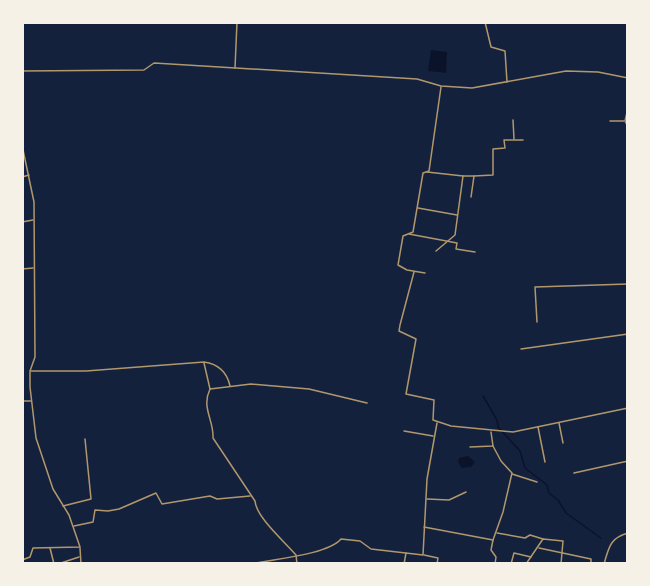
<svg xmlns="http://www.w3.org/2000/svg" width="650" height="586" viewBox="0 0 650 586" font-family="Roboto,sans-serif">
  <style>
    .water { fill: #0b132b }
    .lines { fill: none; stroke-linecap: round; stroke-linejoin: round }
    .stream { stroke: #0b132b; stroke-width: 1.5 }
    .minor { stroke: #b1986c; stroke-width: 1.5 }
  </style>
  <rect width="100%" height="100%" fill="#14213d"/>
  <g class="water">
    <path d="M431 50 447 52 446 73 428 71Z"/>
    <path d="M468 456 475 462 471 467 462 468 458 462 459 458Z"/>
  </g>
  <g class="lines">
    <path class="stream" d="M483 396 497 420 498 427 520 451 525 468 547 485 549 493 558 500 566 513 601 538"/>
    <g class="minor">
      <path d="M485 22 491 47 505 51 507 82"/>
      <path d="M235 68 237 22"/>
      <path d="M22 71 144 70 154 63 417 79 441 86 472 88 566 71 598 72 628 78"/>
      <path d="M628 108 625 121 628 127"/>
      <path d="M513 120 514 139"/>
      <path d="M610 121H624"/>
      <path d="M22 145 34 202 35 357 30 371V387L36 438 53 489 69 515 80 547 33 548 30 557 22 560"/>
      <path d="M427 172 463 176 455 235 436 251"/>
      <path d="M463 176H474L471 197"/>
      <path d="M474 176 493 175V149L505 148 504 140H523"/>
      <path d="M22 177 29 175"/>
      <path d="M418 208 457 215"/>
      <path d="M22 222 33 220"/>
      <path d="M409 234 457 243 456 249 475 252"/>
      <path d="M22 269 33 268"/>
      <path d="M414 272 400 325 399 331 416 339 406 394 434 400 433 420 451 426 513 432 628 408"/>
      <path d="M425 273 407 270 398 265 403 236 413 232 423 173 429 171 441 87"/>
      <path d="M537 322 535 287 628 284"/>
      <path d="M521 349 628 334"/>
      <path d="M204 363 210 389 251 384 309 389 367 403"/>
      <path d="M31 371H86L204 362C218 364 227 372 230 386"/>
      <path d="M210 389C201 408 214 420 213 438L255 501C256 517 285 542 296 555L297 564"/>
      <path d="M22 401H31"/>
      <path d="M559 423 563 443"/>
      <path d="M538 427 545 462"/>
      <path d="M404 431 433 436"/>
      <path d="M470 447 493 446 491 432"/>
      <path d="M574 473 628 461"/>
      <path d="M512 474 537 482"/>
      <path d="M427 499 449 500 466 492"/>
      <path d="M63 506 91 499 85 439"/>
      <path d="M74 526 93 522 95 510 108 511 119 509 156 493 162 504 210 496 217 499 250 496"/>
      <path d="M424 527 493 540 491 550 496 557 495 564"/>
      <path d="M497 533 525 538 530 535 543 539"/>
      <path d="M493 540 503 512 512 473 501 461 493 446"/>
      <path d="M50 548 54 564"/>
      <path d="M80 548 81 564"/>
      <path d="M539 548 591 559V564"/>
      <path d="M424 555 438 558 437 564"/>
      <path d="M58 564 79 557"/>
      <path d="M251 564C273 559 327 555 341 539L360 541 371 549 423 555 427 479 437 423"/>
      <path d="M404 564 406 553"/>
      <path d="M511 564 514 553 531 557"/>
      <path d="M526 564 543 539 563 541 561 564"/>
      <path d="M604 564C609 547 610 538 628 533"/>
    </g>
  </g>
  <rect width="650" height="586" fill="none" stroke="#f6f1e7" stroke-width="48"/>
</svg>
